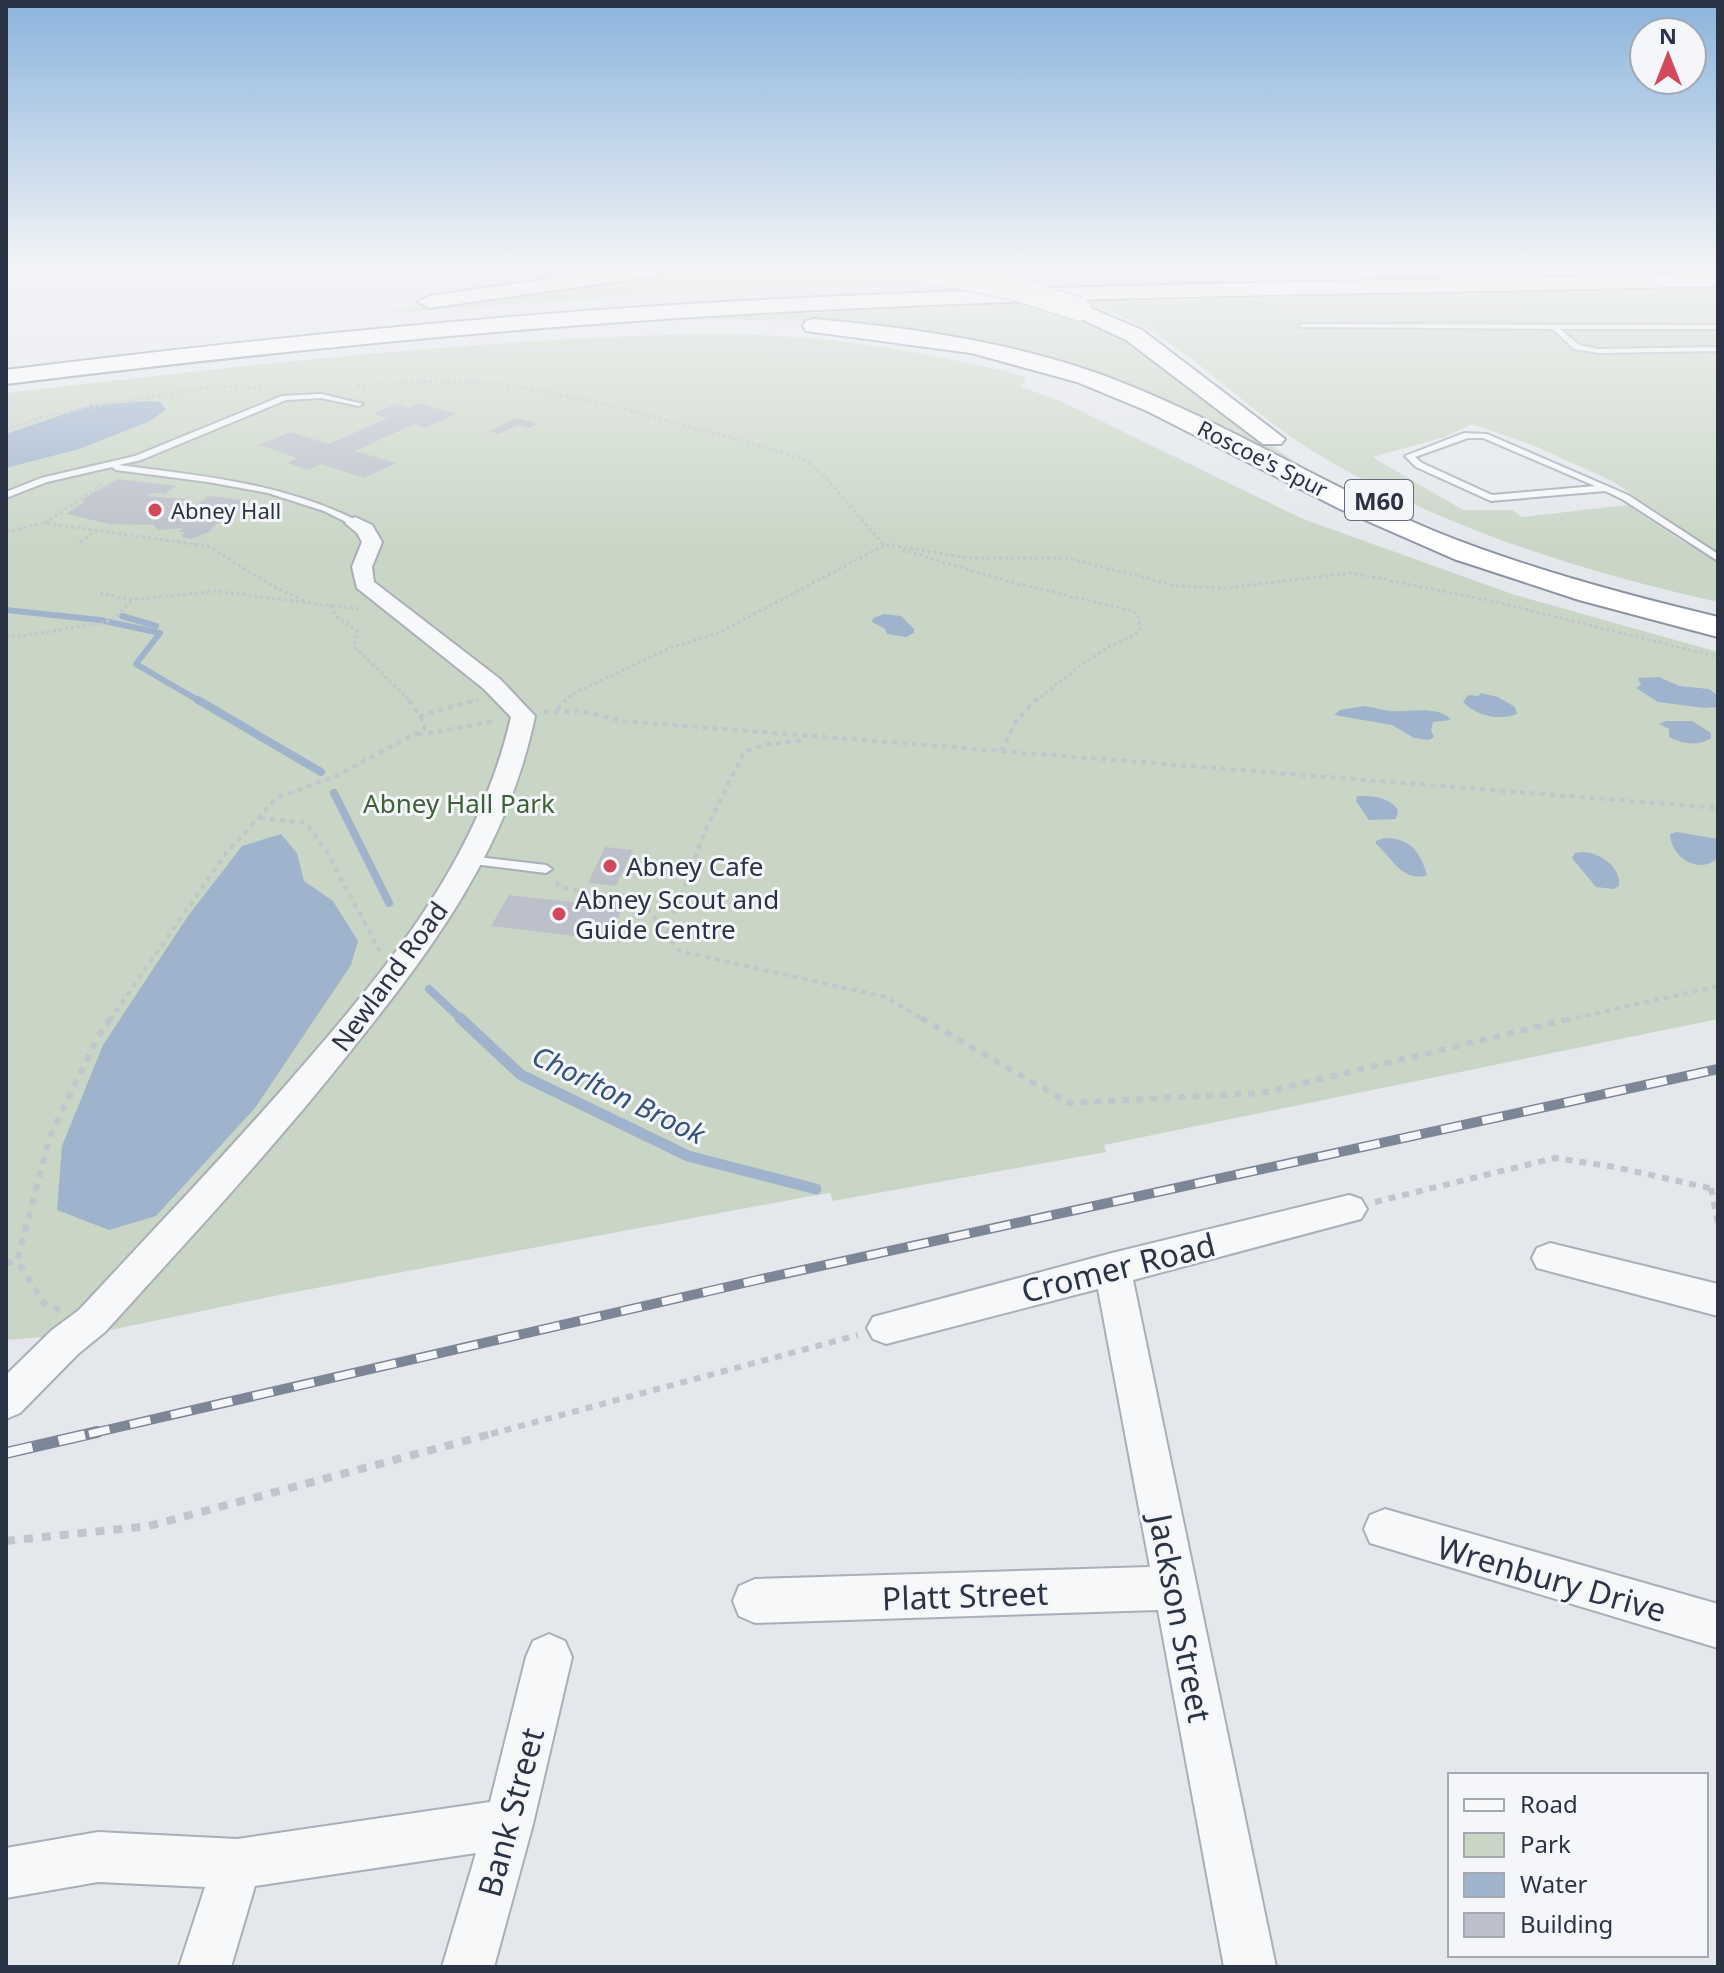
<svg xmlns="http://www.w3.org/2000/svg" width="1724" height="1973" viewBox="0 0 1724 1973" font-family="'Noto Sans',sans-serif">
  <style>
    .green { fill: #c9d6c5 }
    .water { fill: #9fb4cc }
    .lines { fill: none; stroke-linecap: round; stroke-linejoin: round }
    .stream-far2 { stroke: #9fb4cc; stroke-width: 6 }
    .stream-far1 { stroke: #9fb4cc; stroke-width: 8 }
    .stream { stroke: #9fb4cc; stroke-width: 11 }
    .building { fill: #bbc0ca }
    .service-casing { stroke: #a9aeb7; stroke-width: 4 }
    .minor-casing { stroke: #a9aeb7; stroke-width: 4 }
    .motorway-casing { stroke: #8b94a3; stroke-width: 4 }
    .path-far3 { stroke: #c2c5cb; stroke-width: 3; stroke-dasharray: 3 3; stroke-linecap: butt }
    .path-far2 { stroke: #c2c5cb; stroke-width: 4; stroke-dasharray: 5 5; stroke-linecap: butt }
    .path-far1 { stroke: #c2c5cb; stroke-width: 6; stroke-dasharray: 7 7; stroke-linecap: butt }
    .path { stroke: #c2c5cb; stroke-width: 8; stroke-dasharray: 9 9; stroke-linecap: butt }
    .service { fill: #f7f8fa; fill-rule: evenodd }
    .minor { fill: #f7f8fa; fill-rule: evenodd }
    .motorway { fill: #fff; fill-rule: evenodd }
    .rail-far1-casing { stroke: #7d8696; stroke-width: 10 }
    .rail-casing { stroke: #7d8696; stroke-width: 12 }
    .rail-far1 { stroke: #f4f6f9; stroke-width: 7; stroke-dasharray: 21; stroke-linecap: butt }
    .rail { stroke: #f4f6f9; stroke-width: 9; stroke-dasharray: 27; stroke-linecap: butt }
    .motorway-bridge-casing { stroke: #8b94a3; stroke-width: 25; stroke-linecap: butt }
    .motorway-bridge { stroke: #fff; stroke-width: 23 }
    .poi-dot { fill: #d1495b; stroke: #f4f6f9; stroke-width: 3 }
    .labels { text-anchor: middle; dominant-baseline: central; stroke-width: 6; stroke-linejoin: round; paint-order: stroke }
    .far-street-label { font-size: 22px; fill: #2b3445; stroke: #f4f6f9 }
    .far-poi-label { font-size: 22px; fill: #2b3445; stroke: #f4f6f9; text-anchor: start }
    .shield { fill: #f4f6f9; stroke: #676e7b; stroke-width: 2 }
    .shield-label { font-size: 24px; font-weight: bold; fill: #2b3445 }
    .park-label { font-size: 26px; fill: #3f6138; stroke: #f4f6f9 }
    .poi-label { font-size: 26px; fill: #2b3445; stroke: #f4f6f9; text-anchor: start }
    .street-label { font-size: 26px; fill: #2b3445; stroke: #f4f6f9 }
    .water-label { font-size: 28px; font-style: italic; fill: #34527a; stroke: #f4f6f9 }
    .near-street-label { font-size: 32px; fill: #2b3445; stroke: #f4f6f9 }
  </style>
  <rect width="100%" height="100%" fill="#e4e7ec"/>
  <g class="green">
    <path d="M684 270H890L962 281 729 291H639L640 295 367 315Z"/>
    <path d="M1160 270H1401L1164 275Z"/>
    <path d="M1718 288V555L1614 482 1537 447 1472 424 1445 437 1372 457 1463 510H1512L1522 517 1628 505 1680 540 1718 560V602C1578 571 1434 525 1311 450 1256 416 1211 369 1156 334 1134 320 1108 312 1084 302Z"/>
    <path d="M1047 302 1121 334 1236 422 1302 466 1294 468 1121 386 867 328 795 321 668 319Z"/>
    <path d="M703 334C808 333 903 347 1005 371L1026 378 1022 387 1058 400 1303 519 1515 595 1718 652V1019L1104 1145 1106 1152 833 1201 830 1193 817 1195 284 1294 96 1333 6 1340V393C237 366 470 339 703 334Z"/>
  </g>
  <g class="water">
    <path d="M151 401 160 402 166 410 148 422 79 449 6 468V434L91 405Z"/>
    <path d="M884 614 901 616 914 629V633L906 637 887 634 885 629 872 622 873 618Z"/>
    <path d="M1659 677 1679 686 1709 689 1718 696V707L1704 708 1658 702 1636 688 1641 685 1638 678Z"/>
    <path d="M1481 693 1498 697 1515 707 1517 714C1499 721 1477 716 1463 702L1468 695 1478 696Z"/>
    <path d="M1364 706C1373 707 1381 710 1390 711 1409 713 1438 704 1451 720L1433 722 1431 730 1434 737 1429 740 1414 738 1392 725 1334 715 1340 710Z"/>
    <path d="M1666 721H1692L1711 733V738C1699 747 1682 744 1669 737V729L1659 724Z"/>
    <path d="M1357 796C1372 796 1388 796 1398 810L1396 819 1369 820 1356 801Z"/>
    <path d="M1677 832 1718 839V858C1699 875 1671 858 1670 834Z"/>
    <path d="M281 834 297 853 304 881 333 901 358 941 351 965 255 1108 156 1216 109 1230 57 1210 62 1146 103 1045 188 916 242 846Z"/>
    <path d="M1384 838C1410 838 1420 851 1427 875 1402 883 1392 857 1376 844V841Z"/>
    <path d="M1582 852C1600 852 1621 867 1619 886L1613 889 1596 887 1572 858 1575 853Z"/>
  </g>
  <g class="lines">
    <g class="stream-far2">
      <path d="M6 610 100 620 160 633 136 664 201 702"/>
      <path d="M122 616 156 626"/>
    </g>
    <g class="stream-far1">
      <path d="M198 700 321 772"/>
      <path d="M334 793 389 903"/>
      <path d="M429 989 462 1020"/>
    </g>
    <path class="stream" d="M460 1018 521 1075 688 1156 816 1189"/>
  </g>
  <g class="building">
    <path d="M420 403 456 414 425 428 414 424 355 451 396 463 364 478 321 464 309 470 287 463 298 458 259 445 290 432 329 444 388 418 373 414 396 404 409 408Z"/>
    <path d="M517 418 538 424 529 428 517 425 499 434 489 431Z"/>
    <path d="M118 479 176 486 165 494 153 493 148 496 186 499 180 503 196 505 209 496 250 501 229 516H232L228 522 217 523 209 532 190 539 182 537 184 532H178L183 528 158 530 154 525 110 524 66 514 86 501 81 500Z"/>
    <path d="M605 847 633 850 616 886 588 883Z"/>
    <path d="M509 895 581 903 584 898 625 903 607 940 491 926Z"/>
  </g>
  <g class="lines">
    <g class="service-casing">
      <g id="service">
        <path d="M1301 324 1718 325V329H1560L1579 345 1598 349 1718 347V351L1598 353 1574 349 1553 329 1299 327Z"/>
        <path d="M321 394 363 404 359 406 321 398 286 400 141 460 119 465C202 476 283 483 358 521V525H352L324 511 268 493 208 482 116 470 112 467 47 482 6 498V492L41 478 135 456 282 396Z"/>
        <path d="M1464 433 1487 434 1628 495 1718 554V561L1622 499 1605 491 1491 501 1416 467 1405 456ZM1468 438H1483L1595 486 1492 495 1422 463 1415 457Z"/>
        <path d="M469 856 546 865 552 869 546 873 465 863 463 860Z"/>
      </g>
    </g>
    <g class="minor-casing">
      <g id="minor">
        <path d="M355 517 372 525 382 542 372 567 374 582 500 679 535 716C508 847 435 946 353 1048 275 1147 189 1239 105 1332L78 1354 20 1413 6 1419V1375L52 1330 79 1310C155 1228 232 1148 305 1063 396 958 479 855 511 717L484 689 357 588 352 567 362 542 357 533 345 523Z"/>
        <path d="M1349 1195 1361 1199 1367 1209 1361 1219 1133 1280 1276 1967H1224L1158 1610 755 1623 739 1616 733 1601 739 1586 755 1579 1150 1567 1098 1289 886 1344 873 1339 867 1328 873 1317 1112 1253Z"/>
        <path d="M1550 1243 1718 1284V1316L1537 1268 1532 1258 1537 1248Z"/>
        <path d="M1385 1509 1718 1604V1648L1370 1543 1364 1529 1370 1515Z"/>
        <path d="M549 1634 565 1641 572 1657 533 1824 494 1967H442L476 1853 255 1886 231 1967H179L205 1887 98 1882 6 1898V1848L98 1832 237 1839 490 1802 526 1657 533 1641Z"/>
      </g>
    </g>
    <g class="motorway-casing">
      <g id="motorway">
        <path d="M610 270H666L656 276 429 308 418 302 429 296Z"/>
        <path d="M1718 274V286C1399 294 1080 295 761 313 509 327 257 353 6 384V370C257 339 509 313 761 300 1080 283 1399 281 1718 274Z"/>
        <path d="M1079 303 1142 330 1285 439 1281 444H1263L1126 340 1071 314 1068 309Z"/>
        <path d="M814 319C923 329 1032 345 1133 387 1236 429 1331 488 1434 531 1526 568 1622 594 1718 617V637L1579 600 1454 559 1340 509 1147 411 1077 382 971 353 806 331 803 326 806 321Z"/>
      </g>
    </g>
    <g class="path-far3">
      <path d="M357 386 435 381 512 385 603 404 741 440 805 460 824 476 883 544 969 558H1066L1177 586 1225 588 1352 573 1496 602 1718 657"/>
      <path d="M6 430C54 411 101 405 152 397 190 391 225 382 264 389"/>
      <path d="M45 523 103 484"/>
      <path d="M6 532 44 523 208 546 276 588 304 601"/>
      <path d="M80 542 95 531"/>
      <path d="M902 550 1003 580 1133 611 1138 615 1140 629 1135 635 1110 646 1080 666 1034 702"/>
      <path d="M100 593 131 600 215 591 359 609"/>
      <path d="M330 606 336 616 357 631 354 646 411 702"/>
      <path d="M6 634 15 637 103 623 116 617 131 601"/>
      <path d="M470 702 477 700"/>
      <path d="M564 702 572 694 670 648 718 633 885 545"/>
    </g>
    <g class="path-far2">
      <path d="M557 709 566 700"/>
      <path d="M544 712 581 711 623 721 1718 808"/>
      <path d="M419 716 477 700"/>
      <path d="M418 735 495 721"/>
      <path d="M1001 751 1016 721 1036 700"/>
      <path d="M260 818 306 823 326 851 380 951"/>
      <path d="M556 882 561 888 640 898 679 951 885 997 924 1020"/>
      <path d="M667 933 706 829 744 752 764 745 801 740 803 736"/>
      <path d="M110 1020 226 853 277 798 336 776 424 729 425 724 409 700"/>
      <path d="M1566 1020 1718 986"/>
    </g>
    <g class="path-far1">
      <path d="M921 1018 1069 1103 1262 1093 1574 1018"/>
      <path d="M1711 1188 1718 1223"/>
      <path d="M1375 1202 1555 1158 1615 1167 1718 1190"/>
      <path d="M6 1263 17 1261"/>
      <path d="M60 1310 45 1304 17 1261 50 1136 98 1037 111 1018"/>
      <path d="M491 1434 858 1335"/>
    </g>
    <path class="path" d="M6 1541 149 1526 498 1432"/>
    <use href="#service" class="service"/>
    <use href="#minor" class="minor"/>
    <use href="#motorway" class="motorway"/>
    <g class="rail-far1-casing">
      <path id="rail-far1" d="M89 1434 757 1280 1718 1069"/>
    </g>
    <g class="rail-casing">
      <path id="rail" d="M6 1453 97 1432"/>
    </g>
    <use href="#rail-far1" class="rail-far1"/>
    <use href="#rail" class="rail"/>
    <g class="motorway-bridge-casing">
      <path id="motorway-bridge" d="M934 273 1013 288 1079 309"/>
    </g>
    <use href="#motorway-bridge" class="motorway-bridge"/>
  </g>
  <linearGradient id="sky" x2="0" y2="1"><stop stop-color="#8bb4dd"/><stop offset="0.49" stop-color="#f3f4f6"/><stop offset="1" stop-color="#f3f4f6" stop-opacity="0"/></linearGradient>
  <rect width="1724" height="547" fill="url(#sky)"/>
  <g class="poi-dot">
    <circle cx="155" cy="510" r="8"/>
    <circle cx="610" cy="866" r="8"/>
    <circle cx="559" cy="914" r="8"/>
  </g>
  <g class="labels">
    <g class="far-street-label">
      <text transform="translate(1263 458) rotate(27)">Roscoe's Spur</text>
    </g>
    <g class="far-poi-label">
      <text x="171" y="510">Abney Hall</text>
    </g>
    <rect class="shield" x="1345" y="480" width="68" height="40" rx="6"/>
    <g class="shield-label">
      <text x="1379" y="500">M60</text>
    </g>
    <g class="park-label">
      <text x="459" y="803">Abney Hall Park</text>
    </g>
    <g class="poi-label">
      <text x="626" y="866">Abney Cafe</text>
      <text x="575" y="899">Abney Scout and<tspan x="575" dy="30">Guide Centre</tspan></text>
    </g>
    <g class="street-label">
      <text transform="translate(389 976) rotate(-54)">Newland Road</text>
    </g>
    <g class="water-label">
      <text transform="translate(619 1094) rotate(26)">Chorlton Brook</text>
    </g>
    <g class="near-street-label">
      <text transform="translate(1118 1267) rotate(-14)">Cromer Road</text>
      <text transform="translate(1552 1578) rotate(16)">Wrenbury Drive</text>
      <text transform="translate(965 1595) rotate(-2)">Platt Street</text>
      <text transform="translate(1181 1618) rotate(79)">Jackson Street</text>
      <text transform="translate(510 1812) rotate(-75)">Bank Street</text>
    </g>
  </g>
  <rect width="1724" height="1973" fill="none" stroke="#2b3445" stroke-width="16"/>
  <rect x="1448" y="1773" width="260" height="184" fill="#f4f6f9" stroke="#a4a8b1" stroke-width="2"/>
  <rect x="1464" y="1799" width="40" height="12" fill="#f7f8fa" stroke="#a4a8b1" stroke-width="2"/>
  <text x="1520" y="1813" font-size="24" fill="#2b3445">Road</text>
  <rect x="1464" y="1833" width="40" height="24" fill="#c9d6c5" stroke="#a4a8b1" stroke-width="2"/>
  <text x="1520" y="1853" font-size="24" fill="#2b3445">Park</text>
  <rect x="1464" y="1873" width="40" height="24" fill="#9fb4cc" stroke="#a4a8b1" stroke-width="2"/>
  <text x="1520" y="1893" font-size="24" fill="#2b3445">Water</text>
  <rect x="1464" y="1913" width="40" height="24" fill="#bbc0ca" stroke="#a4a8b1" stroke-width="2"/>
  <text x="1520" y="1933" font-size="24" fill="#2b3445">Building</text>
  <g transform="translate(1668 56)"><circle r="38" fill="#f4f6f9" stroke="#a4a8b1" stroke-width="2"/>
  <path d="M0-6L14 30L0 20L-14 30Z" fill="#d1495b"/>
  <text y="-12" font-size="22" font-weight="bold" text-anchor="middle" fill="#2b3445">N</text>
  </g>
</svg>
